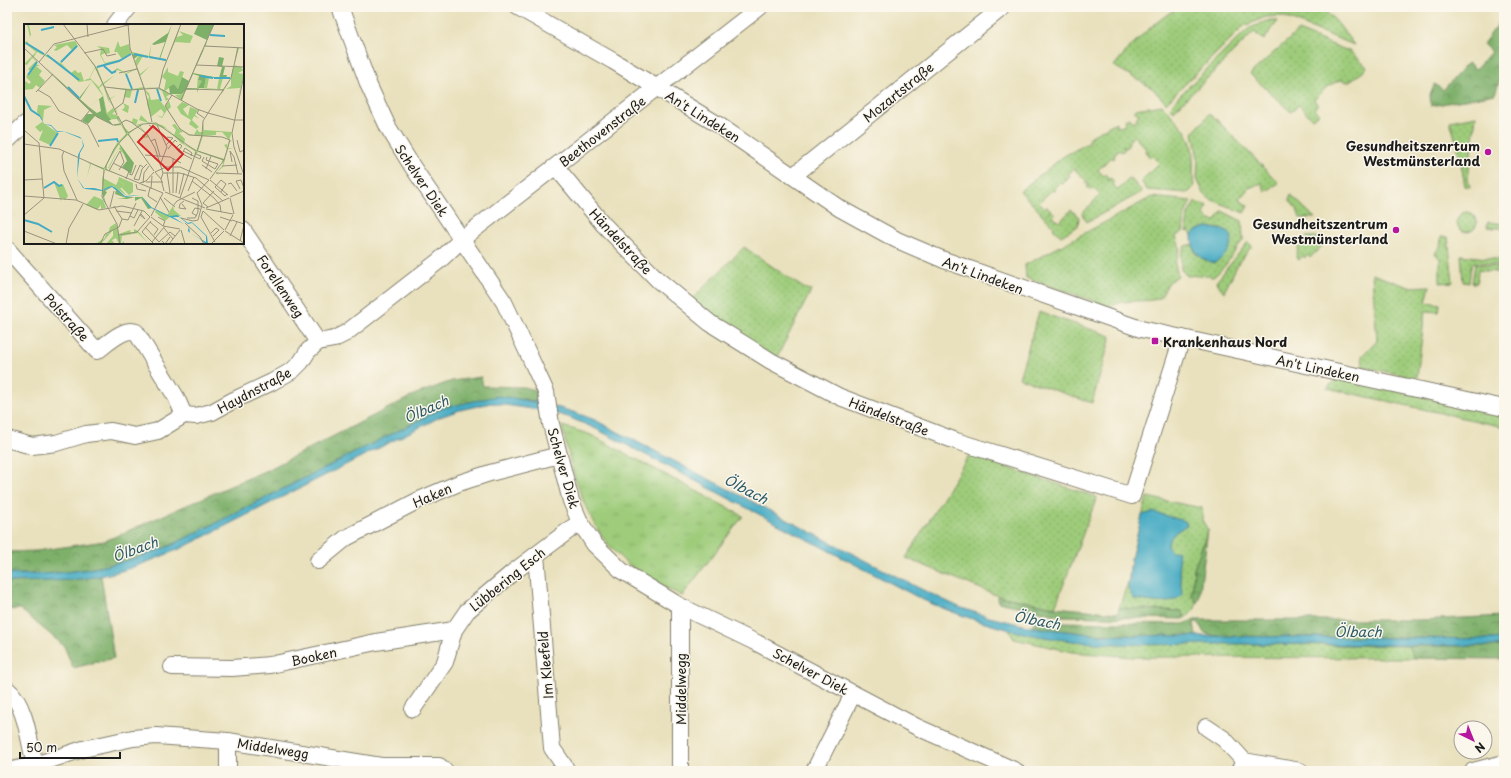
<svg xmlns="http://www.w3.org/2000/svg" width="1511" height="778" viewBox="0 0 1511 778" font-family="'Playpen Sans',sans-serif">
  <style>
    .grass { fill: url(#grass-dots); stroke: #5d744b }
    .forest { fill: url(#forest-crowns); stroke: #4d6643 }
    .park { fill: url(#park-tufts); stroke: #5d744b }
    .water { fill: #44aac3; stroke: #306370 }
    .lines { fill: none; stroke-linecap: round; stroke-linejoin: round }
    .minor-casing { stroke: #827e6c; stroke-width: 18 }
    .minor { stroke: #fff; stroke-width: 16 }
    .poi-dot { fill: #b5179e; stroke: #fbf7ec; stroke-width: 1.5 }
    .labels { text-anchor: middle; dominant-baseline: central; stroke-width: 3; stroke-linejoin: round; paint-order: stroke }
    .street-label { font-size: 13px; fill: #1c1c1c; stroke: #fbf7ec }
    .poi-label { font-size: 13px; font-weight: bold; fill: #1c1c1c; stroke: #fbf7ec; text-anchor: end }
    .water-label { font-size: 14px; font-style: italic; fill: #2e5c67; stroke: #fbf7ec }
    .inset-river { fill: none; stroke: #44aac3; stroke-width: 2 }
    .inset-road { fill: none; stroke: #97927d; stroke-width: 1 }
    .view { fill: #d62828; fill-opacity: 0.15; stroke: #d62828; stroke-width: 2 }
    .inset-edge { fill: none; stroke: #1c1c1c; stroke-width: 2 }
  </style>
  <defs>
    <pattern id="grass-dots" width="8" height="8" patternUnits="userSpaceOnUse"><rect width="8" height="8" fill="#9ecc7a"/><path d="M2 2h.1M6 6h.1" fill="none" stroke="#88af69" stroke-width="1.8" stroke-linecap="round"/></pattern>
    <pattern id="forest-crowns" width="20" height="18" patternUnits="userSpaceOnUse"><rect width="20" height="18" fill="#7eb06a"/><path d="M2 6a3 3 0 1 1 6 0M12 15a3 3 0 1 1 6 0" fill="none" stroke="#668e56"/></pattern>
    <pattern id="park-tufts" width="24" height="20" patternUnits="userSpaceOnUse"><rect width="24" height="20" fill="#9ecc7a"/><path d="M3 7l-1-3M5 7V3M7 7l1-3M15 17l-1-3M17 17v-4M19 17l1-3" fill="none" stroke="#88af69"/></pattern>
  </defs>
  <rect width="100%" height="100%" fill="#fbf7ec"/>
  <filter id="ink" filterUnits="userSpaceOnUse"><feTurbulence type="fractalNoise" baseFrequency=".025" numOctaves="2"/><feDisplacementMap in="SourceGraphic" scale="8" xChannelSelector="R" yChannelSelector="G"/><feConvolveMatrix kernelMatrix="1 2 1 2 8 2 1 2 1" color-interpolation-filters="sRGB"/></filter>
  <filter id="wash" filterUnits="userSpaceOnUse"><feTurbulence type="fractalNoise" baseFrequency=".012" numOctaves="4" result="noise"/><feDisplacementMap in="SourceGraphic" scale="16" xChannelSelector="R" yChannelSelector="G"/><feGaussianBlur stdDeviation="0.9" result="paint"/><feColorMatrix in="noise" values="0 0 0 0 0 0 0 0 0 0 0 0 0 0 0 0 0 1.4 0 .05"/><feComposite in="paint" operator="in"/></filter>
  <g filter="url(#wash)">
    <rect width="100%" height="100%" fill="#e9e1bd"/>
    <g class="grass">
      <path d="M1178 7H1321L1336 21 1354 45 1282 16 1266 17 1244 26 1166 103 1152 88 1114 66C1134 41 1151 25 1178 7Z"/>
      <path d="M1266 21H1278L1264 40 1254 32 1174 111 1171 108 1176 99 1248 29Z"/>
      <path d="M1298 31 1351 52 1367 67 1363 72 1348 82 1340 80 1328 86 1314 100 1318 105 1314 109 1319 114 1312 119 1299 105 1291 112 1250 74Z"/>
      <path d="M1162 105C1179 124 1192 131 1193 158 1194 168 1192 177 1194 187L1188 193 1147 190 1141 181 1159 163 1152 156 1150 158 1147 154 1149 152 1146 153 1145 151 1146 149 1134 136 1128 142 1129 144 1126 148 1122 145 1125 149 1122 152 1119 150 1114 156 1115 158 1113 159 1111 157 1098 170 1104 176 1106 174 1110 178 1107 181 1111 178 1114 182 1112 184 1118 190 1130 178 1142 192 1087 222 1082 214 1100 195 1093 188 1091 190 1087 187 1089 184 1085 183 1087 181 1074 169 1068 174 1070 176 1067 180 1063 178 1066 181 1062 184 1060 182 1054 188 1056 190 1054 192 1052 190 1039 202 1045 208 1047 206 1051 210 1048 213 1051 210 1055 214 1053 216 1059 222 1071 210 1079 217 1078 226 1061 236 1053 229 1054 227 1020 191 1064 156 1090 142 1088 138 1116 122V127L1124 126 1125 120 1129 118 1134 122 1139 114 1134 111 1135 109Z"/>
      <path d="M1210 113 1279 183 1265 192 1262 183 1249 188 1239 199 1248 206 1244 213 1210 199 1204 194 1197 179 1198 158 1193 133Z"/>
      <path d="M1476 116 1468 178 1470 187 1465 186 1458 148 1450 121Z"/>
      <path d="M1291 195 1315 218H1300L1297 209 1289 200Z"/>
      <path d="M1152 197 1191 201 1185 214 1183 232 1176 236 1180 248 1175 264 1178 276 1169 282 1160 298C1145 304 1124 297 1111 307L1026 278 1025 265Z"/>
      <path d="M1195 202 1208 206 1204 214 1209 220 1216 221 1222 211 1242 221 1243 240C1233 253 1226 268 1213 277L1199 275 1187 276 1181 270V255L1185 246 1192 244 1196 254 1205 260 1222 229C1210 228 1201 225 1192 235L1189 231 1186 232 1188 214Z"/>
      <circle cx="1467" cy="222" r="10"/>
      <path d="M1488 222 1504 224V229L1487 227Z"/>
      <path d="M1306 237H1316L1325 243 1310 258 1307 255 1305 258 1303 256 1299 260 1296 257 1299 244Z"/>
      <path d="M1441 237H1448L1453 282 1440 283V259L1435 253 1440 247Z"/>
      <path d="M1248 242 1252 246 1239 262 1224 292 1216 282Z"/>
      <path d="M744 247 802 287 811 291 776 359 735 332 691 300Z"/>
      <path d="M1461 255 1504 260V266L1474 262 1471 266 1469 283 1463 282Z"/>
      <path d="M1475 264 1504 268V273L1478 270 1477 283H1472Z"/>
      <path d="M1372 274 1409 287 1430 286 1426 302 1440 304 1439 312 1425 311 1417 378 1363 367 1362 356 1377 340Z"/>
      <path d="M1039 312 1111 336 1092 403 1019 378Z"/>
      <path d="M1337 378 1504 414V427L1327 388Z"/>
      <path d="M969 455 1097 497 1055 607 998 596 906 558Z"/>
      <path d="M1147 497 1202 508V520L1208 530 1194 569 1192 596 1197 603 1194 610 1186 618 1182 611 1119 608 1129 579 1131 559Z"/>
      <path d="M1009 630 1076 641 1131 644 1189 643 1408 646 1414 658 1132 657 1073 652 1014 639Z"/>
    </g>
    <g class="forest">
      <path d="M1504 16V67L1495 94 1431 106 1430 95 1435 84 1443 90 1468 63 1476 69 1491 52 1483 44Z"/>
      <path d="M481 377 483 386 524 387 536 390 537 402 524 399 443 408 172 545C118 567 65 576 7 574V552L36 551 105 541 269 469 416 394 452 381Z"/>
      <path d="M1208 530 1199 598 1197 603 1192 596 1194 569Z"/>
      <path d="M101 576 114 658 73 668 64 646 20 609 7 610V582L70 580Z"/>
      <path d="M998 596 1055 607 1118 613 1119 608 1182 611 1186 618 1183 619 1061 616 998 602Z"/>
      <path d="M1504 616V639H1501L1216 636 1204 633 1198 622H1194L1196 636 1099 635 1032 627 1036 618 1059 622 1184 624 1193 620H1419Z"/>
      <path d="M1408 646H1504V659L1414 658Z"/>
    </g>
    <path class="park" d="M562 426 589 434 743 516 682 596C667 588 651 581 637 571 588 537 574 481 562 426Z"/>
    <g class="water">
      <path d="M1207 227 1228 231 1232 237C1231 249 1225 258 1214 263 1198 259 1192 251 1192 235L1196 231Z"/>
      <path d="M497 396C531 400 563 407 595 420L919 588 959 607 989 617 1032 627 1099 635 1504 639V646C1420 646 1336 644 1253 644 1184 643 1112 649 1044 637 1002 630 962 617 923 600L596 429 568 417 546 411 491 403 460 410 440 417 182 548C155 559 128 571 100 576 69 582 38 581 7 582V574C65 576 118 567 172 545L443 408Z"/>
      <path d="M1153 512 1185 521 1187 525C1177 531 1170 535 1167 547L1172 552 1178 551 1182 594C1170 608 1150 601 1134 599L1128 589 1131 559 1142 515Z"/>
    </g>
  </g>
  <g filter="url(#ink)">
    <g class="lines">
      <g class="minor-casing">
        <g id="minor">
          <path d="M340 7 369 86 388 127 412 166 504 302 528 353 546 392 551 424 571 501 580 522 594 544 622 571 680 606 757 643 917 727 1016 771"/>
          <path d="M518 7 613 61 717 124 839 208 897 240 944 260 1141 329 1504 408"/>
          <path d="M115 25 129 7"/>
          <path d="M7 141 25 124"/>
          <path d="M556 167 603 224 658 280 710 323 771 361 840 397 956 441 1132 496 1182 338"/>
          <path d="M793 176 1003 7"/>
          <path d="M243 230 318 342"/>
          <path d="M7 249 97 351C107 344 124 327 136 332L176 397 184 415"/>
          <path d="M7 439 32 446 56 443 86 434 111 431 135 436 158 431 184 415 196 416 212 412 232 401 272 382 293 370 301 362 308 351 318 342 334 339 346 333 440 260 462 239 760 7"/>
          <path d="M536 555 552 748 565 767 566 771"/>
          <path d="M318 561 346 538 419 500 459 483 490 473 559 455"/>
          <path d="M172 667 232 668 270 665 376 642 454 630"/>
          <path d="M7 689C26 704 29 742 35 765"/>
          <path d="M413 709 445 662 454 630 467 611 512 573 580 522"/>
          <path d="M1206 727 1224 739 1244 761"/>
          <path d="M228 741V771"/>
          <path d="M7 771 35 765 83 749 133 738 156 736 228 741 381 766H439L445 771"/>
          <path d="M680 771V606"/>
          <path d="M814 771 853 694"/>
          <path d="M1239 771 1244 761 1300 771"/>
          <path d="M1473 771 1504 763"/>
        </g>
      </g>
      <use href="#minor" class="minor"/>
    </g>
  </g>
  <g class="poi-dot">
    <circle cx="1488" cy="152" r="4"/>
    <circle cx="1396" cy="230" r="4"/>
    <rect x="1151" y="337" width="8" height="8" rx="2"/>
  </g>
  <g class="labels">
    <g class="street-label">
      <text transform="translate(898 92) rotate(-39)">Mozartstraße</text>
      <text transform="translate(703 116) rotate(32)">An't Lindeken</text>
      <text transform="translate(602 131) rotate(-38)">Beethovenstraße</text>
      <text transform="translate(422 180) rotate(56)">Schelver Diek</text>
      <text transform="translate(621 241) rotate(47)">Händelstraße</text>
      <text transform="translate(983 275) rotate(20)">An't Lindeken</text>
      <text transform="translate(281 286) rotate(56)">Forellenweg</text>
      <text transform="translate(67 317) rotate(48)">Polstraße</text>
      <text transform="translate(1318 368) rotate(12)">An't Lindeken</text>
      <text transform="translate(254 390) rotate(-28)">Haydnstraße</text>
      <text transform="translate(889 416) rotate(21)">Händelstraße</text>
      <text transform="translate(564 468) rotate(74)">Schelver Diek</text>
      <text transform="translate(432 495) rotate(-24)">Haken</text>
      <text transform="translate(507 579) rotate(-39)">Lübbering Esch</text>
      <text transform="translate(314 656) rotate(-12)">Booken</text>
      <text transform="translate(545 665) rotate(-95)">Im Kleefeld</text>
      <text transform="translate(811 671) rotate(28)">Schelver Diek</text>
      <text transform="translate(680 689) rotate(-90)">Middelwegg</text>
      <text transform="translate(273 748) rotate(9)">Middelwegg</text>
    </g>
    <g class="poi-label">
      <text x="1480" y="145">Gesundheitszenrtum<tspan x="1480" dy="15">Westmünsterland</tspan></text>
      <text x="1388" y="223">Gesundheitszentrum<tspan x="1388" dy="15">Westmünsterland</tspan></text>
      <text x="1163" y="341" text-anchor="start">Krankenhaus Nord</text>
    </g>
    <g class="water-label">
      <text transform="translate(426 409) rotate(-24)">Ölbach</text>
      <text transform="translate(746 489) rotate(28)">Ölbach</text>
      <text transform="translate(135 549) rotate(-20)">Ölbach</text>
      <text transform="translate(1037 620) rotate(11)">Ölbach</text>
      <text x="1358" y="631">Ölbach</text>
    </g>
  </g>
  <g transform="translate(24 24)">
    <rect width="220" height="220" fill="#e9e1bd"/>
    <path d="M3 0 5 1 7 11 3 17 5 21 36 39 48 26 43 21 32 27 30 26 33 23 30 21 51 17 54 22 37 39 47 49 51 46 54 49 57 48 60 57 63 55H65L71 43 62 31 72 43 81 40 76 31 77 25 73 22 85 24 86 29 82 30 83 32 92 30 83 32 81 29 77 31 81 39 98 35 93 28H90L94 17 96 23 105 20 107 30 95 37 79 41 88 49 93 44 102 49 113 44 111 37 115 31 108 30V28L125 32 127 20 126 32 143 36 156 2 153 13 159 11 155 7 169 12 166 19 151 18 139 45 138 53 144 43V48L154 52 156 47 160 48 154 65 150 60 141 67 146 70 142 73 145 75 142 77 138 67 134 65 135 75 143 86 138 94 132 91 138 93 140 89 137 85 127 93 123 80V73L124 76 125 73 120 65 115 66 111 79 114 66H108L106 74 100 73 102 66 83 63 108 65 102 50 94 46 88 49 79 41 73 43 79 59 91 51 80 60 85 75 92 71 85 76 91 85 99 79 105 82 104 89 98 86 101 83 99 79 92 85 94 91 91 85 84 76 79 61 75 64 79 71 83 89 89 84 91 87 88 90 93 91 97 99 101 97 99 96 108 98 109 94 114 96 112 101 102 96 97 100 105 108 114 102 112 101 119 99 116 102 121 108 125 113 120 114 118 111 119 110 121 113 123 111 115 102H114L105 110 111 119 104 111 95 119 102 132 95 125 92 130 85 144 92 147 84 144 91 131 96 123 95 120 83 140V146L95 151 81 146 79 154 92 161 94 157 100 160 102 156 98 164H96L103 172 89 162 78 166V155L81 143 80 146 67 140 63 153 66 140 62 138 80 144 93 119 102 110 97 101 91 102 90 101 96 99 93 93V95H86L81 87 79 72 67 56 55 58 35 39 13 28 9 34 13 37 12 40 16 42H12L18 47 15 51 21 57 16 64 12 61 9 65 0 66V56L5 60 7 58 2 53 6 47 4 45 12 37 8 34 3 41 0 40 12 28 2 20 0 22V16L2 18 6 13ZM119 32 142 37 139 46 135 63 138 53 142 56 140 66 134 64 127 65H133L135 75 127 76 125 69 120 65 133 63 121 64 116 52 126 42 116 50 113 42ZM71 44 78 59 75 63 66 54ZM113 45 120 63 108 65 102 50ZM183 16 182 22 215 23V24L210 41 218 43V46L220 43V46L214 49 220 50 213 80 216 64 202 65 207 62V55L197 71 199 66 175 64 173 69V65L162 66 158 77 151 71 159 70 162 64H173L174 51V56L178 57 175 64H180L182 54H185L183 64 193 65 195 54H199L196 65H200L207 55 202 54H207L209 43H201L210 42 213 23 180 22 167 52ZM145 77 147 83 144 86 152 98 154 103 165 110 170 111 173 105 175 108H179V97L180 106 208 108 205 116 208 117 205 118 204 124 209 125H204L199 143 193 148 195 151 192 149 199 141 198 136 174 128 170 133 171 127 157 119 143 105 115 96 117 91 124 98 138 101 141 103 150 111 152 106 148 101 151 100 154 104 159 108 155 109 161 115 160 120 173 126 178 112 165 111 155 104 141 82ZM192 108H198L205 116 203 124V120L200 121 203 125 201 135 174 127 179 112 192 111ZM158 78 165 81 159 85 164 92 166 83 174 86 171 91 175 95 170 92 168 96 175 103 172 105 165 100 167 96 157 90 153 83ZM14 81 28 82 20 86 19 97 13 88ZM18 98 34 109 26 121 15 116 19 106 16 108 11 103ZM30 158 35 162 39 160 44 172 41 176 38 174 37 177ZM70 172 79 176 82 184 77 185V181L73 186 62 181ZM92 199 95 210 106 206 107 209H110V205L114 207 124 219 114 209 98 212 97 220 100 217V220H95L92 214 88 216 91 220H82L89 212V206L77 220H71L81 214 82 209 84 210 86 203Z" fill="#9ecc7a" fill-rule="evenodd"/>
    <path d="M148 0 136 35 142 36 115 31 110 35 108 30 135 35 141 18 130 21 128 20 144 9ZM168 0 190 1 183 16 170 10 174 1ZM181 23 169 49 195 54 198 43 193 42 195 33 200 34 198 42 201 43 199 51H203L202 54H182L180 64H174L178 57 174 56 175 52 169 50 163 64H173L163 65 158 70H146L145 63 150 60 154 65 158 53 165 57 177 29 165 24 177 29ZM20 42 55 74 68 57 56 75 65 83 79 72 82 89 87 96 93 95V92L96 99 93 95 85 96 89 101 71 92 64 100 58 97 63 90H69ZM75 75 77 87 73 89 65 83ZM95 119 110 139 107 150 98 143 103 137ZM88 163 81 167 83 168 80 173 83 183 79 173 78 167 88 163 91 164 101 173H118L128 184 124 185 117 174 111 177V173L103 175 92 174H102L91 170 92 166Z" fill="#7eb06a" fill-rule="evenodd"/>
    <path d="M95 153 109 159V168L105 171 98 164 100 160 94 157Z" fill="#9ecc7a"/>
    <path d="M149 182 150 186 157 192H147L141 197 131 188 132 186 143 191Z" fill="#9ecc7a"/>
    <path d="M14 90 17 93 20 100 27 101 33 107 42 108 56 113 58 115 60 122 56 129 53 154 60 164H70L78 166 84 163 88 162 92 164 101 172 117 171 127 183 146 192 153 191 164 199 167 198 169 199 183 212 184 220H182L176 215 166 209 164 207V206L165 202 166 209 182 218V212L168 199 164 200 155 193H149L160 200 125 183 117 171 101 173 88 163 78 167 62 165 59 164 53 154 54 131 56 127 59 122 58 115 41 108H33L27 102 20 100Z" fill="#44aac3"/>
    <path class="inset-river" d="M17 6 30 3M186 11 201 12M2 19 20 30M110 30 124 33M23 31 55 56M125 33 142 36M37 38 53 22M80 42 88 49 92 47M73 43 95 37 107 30M102 50 108 65M4 51 13 38M176 52 189 54M190 54H206M44 63 55 74M133 65 137 77M0 72 7 86 16 92M111 79 114 66M74 117 93 115 94 118M26 122 34 109M20 164 30 158 35 162 38 161M0 196 14 200 28 208"/>
    <path class="inset-road" d="M39 0 71 42 93 91M63 0 64 13M104 0 106 24 121 67 128 98M180 22 220 24M0 24 73 93 89 101 97 100M214 24 207 54 184 89 210 96H220M60 29 79 25 83 32 92 30M15 38 30 20 108 0M172 41 220 43M95 49 113 45M220 51 208 109 210 123 220 151M81 63 106 66 135 64 173 85 184 89 179 97 178 111 173 127M135 64 139 46 157 0M161 65 200 66M14 66 26 73 35 87 57 97 66 86M12 68 29 50M148 71 141 82 156 105 165 111 198 113 206 116M157 76 190 0M91 85 99 79 102 66M175 86 173 89 180 94M94 92 103 109M57 97 64 101 75 123M97 99 102 96 107 98 123 110 131 124 139 149 137 155M125 101 134 107 136 106M133 101 143 123 136 141M0 106 15 119 20 174 0 191M104 109 119 100 132 99 172 127M104 110 130 147M213 116 216 128 220 126M127 117 131 115 136 132M146 117 155 128 168 135M0 120 35 125 80 145M142 121 149 114 143 113M152 124 156 120 158 122 154 127M144 125 151 116 153 118M40 127 38 132 40 147 53 176M159 127 176 135 177 132 172 130M174 127 200 136M159 128 161 124 168 129 167 132M121 131 146 133 157 139M180 133 178 137 191 145 194 140 182 136 183 133M149 134V169M200 136 206 116M208 138 206 127 210 133 214 150M89 139 105 147 102 155M178 141 188 148M198 142 213 141M119 143 116 141 110 155 115 156 118 145 123 140M81 144 90 125 103 110M81 145 139 169M182 145 187 132M80 146 78 173 93 200 96 220M85 147 96 127 100 138 95 146M131 148 142 143H156L185 156M131 148 137 155 140 167M143 148 146 169M139 149H156L172 154 199 177M192 149 218 150M105 150 108 151 112 141M186 155 200 136M0 156 18 155M186 156 204 171M168 157 190 174 196 181 197 188M122 158H139M116 159 122 157 130 148M119 159 120 149 125 142M112 160 113 165 122 167M204 160 207 159 213 167M126 164 124 172 133 178M127 165 128 152M216 165 212 157 217 156 220 164M164 167 170 153M141 168 181 184M197 168 202 160 197 156 191 163 201 172 203 170M152 169 154 148M173 169 185 156M155 170 160 149M0 172 52 176 75 186 98 182 120 187 126 193M136 173 145 188M206 173 220 167M140 174 151 183M156 174 172 128M206 174 210 190M158 180 162 185 155 184 156 180 160 177M90 182 98 195M149 182 153 177 171 168M86 183 90 167M184 183 179 179 190 167M182 184 205 174M182 185 209 190M92 187 108 189M116 191 121 195 117 190M106 192 110 194 114 186M127 192 139 169M173 192 168 189 171 184 176 185M127 193 139 202 156 205M134 193 141 197 139 202M196 193 208 197M157 194 169 197 174 196 178 181 173 169M163 194H171L174 188V177L168 174M98 195 104 196 112 179M208 196 220 200M127 197 118 208 130 220M126 198 134 205 130 211M161 199 176 213 180 220M110 202 118 187M121 203 135 218M140 204 149 215M157 206 161 220M201 206 209 191M0 207 33 220M201 207 220 219M187 209 192 204 195 206 189 212M94 211 113 208 126 193M206 212 213 198M138 217 141 220 146 213M216 217 220 201M128 218 141 202M135 218 146 208 151 212M191 218 177 193 179 187 200 206M42 220 45 204 59 180M76 220 81 210 95 203 98 195M145 220 156 206M187 220 200 207"/>
    <path class="view" d="M129 102 159 130 144 146 114 118Z"/>
    <rect width="220" height="220" class="inset-edge"/>
  </g>
  <rect width="1511" height="778" fill="none" stroke="#fbf7ec" stroke-width="24"/>
  <g transform="translate(1473 740) rotate(137)"><circle r="19" fill="#fbf7ec" stroke="#a29f99"/>
  <path d="M0-3L7 15L0 10L-7 15Z" fill="#b5179e"/>
  <text y="-6" font-size="11" font-weight="bold" text-anchor="middle" fill="#1c1c1c">N</text>
  </g>
  <path d="M20 752v6h100v-6" fill="none" stroke="#1c1c1c" stroke-width="2"/>
  <text x="26" y="752" font-size="12" fill="#1c1c1c" stroke="#fbf7ec" stroke-width="3" paint-order="stroke">50 m</text>
</svg>
